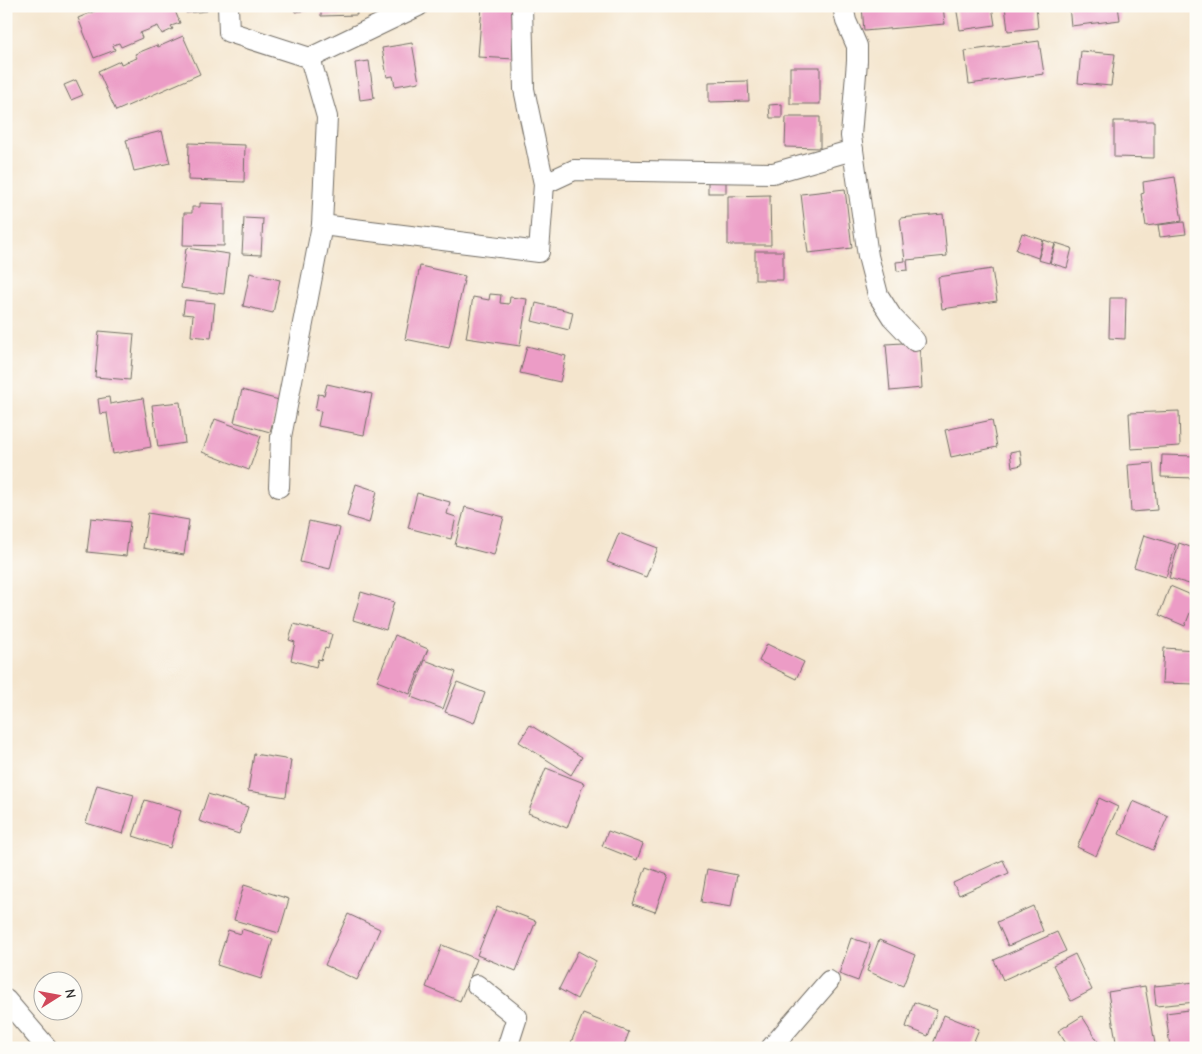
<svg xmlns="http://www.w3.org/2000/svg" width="1202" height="1054" viewBox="0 0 1202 1054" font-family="'Comic Neue',sans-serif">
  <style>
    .building { fill: #ec9cc6 }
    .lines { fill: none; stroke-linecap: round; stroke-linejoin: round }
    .minor-casing { stroke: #716c64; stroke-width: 22 }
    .minor { stroke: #fff; stroke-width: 20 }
  </style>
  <rect width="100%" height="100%" fill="#fdfcf7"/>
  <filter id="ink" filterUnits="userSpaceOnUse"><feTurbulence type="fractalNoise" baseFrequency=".02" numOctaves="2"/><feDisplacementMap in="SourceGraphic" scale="10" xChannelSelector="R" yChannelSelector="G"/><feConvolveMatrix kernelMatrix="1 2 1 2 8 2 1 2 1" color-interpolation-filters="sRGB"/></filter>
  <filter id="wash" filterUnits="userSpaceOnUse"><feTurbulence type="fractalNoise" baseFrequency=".0096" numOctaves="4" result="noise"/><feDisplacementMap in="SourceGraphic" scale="20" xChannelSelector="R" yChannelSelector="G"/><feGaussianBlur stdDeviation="1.12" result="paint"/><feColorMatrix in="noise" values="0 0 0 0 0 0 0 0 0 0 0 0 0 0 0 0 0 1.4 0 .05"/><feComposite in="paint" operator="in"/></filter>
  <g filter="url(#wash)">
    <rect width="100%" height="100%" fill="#f4e5cd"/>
    <g id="blocks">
      <g class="building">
        <path d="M107 6H173L180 23 171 26 173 29 162 34 158 26 140 33 142 38 121 47 119 43 113 45 115 50 94 58 78 18Z"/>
        <path d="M186 6H207V11L186 13Z"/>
        <path d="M294 6H314V9L295 12Z"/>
        <path d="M321 6H356L357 15 321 16Z"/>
        <path d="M482 6H518L515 59 478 57Z"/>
        <path d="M862 6H943L945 24 864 31Z"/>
        <path d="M956 6H992L995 25 960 30Z"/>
        <path d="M1005 6H1036L1038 28 1008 31Z"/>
        <path d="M1069 6H1118L1120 20 1071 26Z"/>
        <path d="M183 36 200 74 116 111 98 71 120 61 121 64 137 58 135 54 157 45 158 47Z"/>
        <path d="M1039 41 1044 74 969 84 965 51Z"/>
        <path d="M412 43 419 82 395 86 393 76 387 77 382 48Z"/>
        <path d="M1081 51 1115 54 1111 86 1078 83Z"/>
        <path d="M369 61 374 98 360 100 355 63Z"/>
        <rect x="790" y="67" width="30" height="37"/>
        <path d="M76 80 83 95 71 100 64 85Z"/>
        <path d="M748 81 749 101 709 102V82Z"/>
        <path d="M782 104V118H770L769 105Z"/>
        <path d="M786 117H820V148L785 147Z"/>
        <path d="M1114 121H1154V158L1114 157Z"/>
        <path d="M162 131 170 163 134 171 126 140Z"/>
        <path d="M189 143 245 145 244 182 188 180Z"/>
        <rect x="708" y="173" width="18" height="20"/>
        <path d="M1175 177 1182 221 1146 226 1141 194 1144 193 1143 182Z"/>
        <path d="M845 189 852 248 808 253 801 194Z"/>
        <path d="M770 195 771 245H728V196Z"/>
        <path d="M200 203 224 204V246L183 245 184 213H192V207H200Z"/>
        <path d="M943 214 947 256 907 260 908 270 897 271 896 262 905 261 900 218Z"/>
        <path d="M244 218 263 219 261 255 242 254Z"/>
        <path d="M1184 222 1186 234 1160 237 1158 225Z"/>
        <path d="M1022 233 1043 240 1038 258 1016 250Z"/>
        <path d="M1044 240 1055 244 1049 263 1038 260Z"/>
        <path d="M1056 243 1072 248 1067 268 1050 263Z"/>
        <path d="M186 248 229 254 224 294 181 288Z"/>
        <rect x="755" y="251" width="28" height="29"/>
        <path d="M420 266 465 276 449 348 405 339Z"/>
        <path d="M992 269 997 301 942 309 938 277Z"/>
        <path d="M250 273 280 280 273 313 243 306Z"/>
        <path d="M490 294 501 295 500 303 509 304 510 297 527 299 520 346 466 338 473 297 489 300Z"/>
        <path d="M1110 298H1126L1125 339 1109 338Z"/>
        <path d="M185 300 215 303 211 338 191 336 193 315 183 314Z"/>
        <path d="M536 303 573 312 569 330 532 321Z"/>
        <path d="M99 331 134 334 130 380 95 377Z"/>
        <path d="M919 342 922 388 890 391 886 344Z"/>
        <path d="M527 346 566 356 560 382 520 373Z"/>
        <path d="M327 384 372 394 364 435 318 426 321 411 315 410 318 394 324 395Z"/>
        <path d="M242 390 279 400 270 432 234 422Z"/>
        <path d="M109 397 110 404 143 398 151 447 113 454 107 413 100 414 98 399Z"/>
        <path d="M180 402 185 443 158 447 152 405Z"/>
        <path d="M1179 411 1180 446 1131 449 1129 413Z"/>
        <path d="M215 419 261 436 249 470 202 452Z"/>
        <path d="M992 420 997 447 951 457 945 430Z"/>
        <path d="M1020 450 1022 465 1012 467 1010 452Z"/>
        <path d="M1162 455 1196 456V478L1161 477Z"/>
        <path d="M1153 463 1157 510 1131 512 1128 465Z"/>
        <path d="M356 484 377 491 369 523 347 516Z"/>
        <path d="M417 493 450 502 447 514 456 517 451 539 408 528Z"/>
        <path d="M465 507 504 517 494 555 455 545Z"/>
        <path d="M148 513 189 520 184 555 143 548Z"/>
        <path d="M91 518 130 522 126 556 87 552Z"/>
        <path d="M309 521 340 528 330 569 300 562Z"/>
        <path d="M619 533 658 548 646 577 607 562Z"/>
        <path d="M1144 535 1176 545 1166 577 1134 567Z"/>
        <path d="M1179 543 1196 549V586L1169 578Z"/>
        <path d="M1170 586 1196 597 1185 626 1159 615Z"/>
        <path d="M361 592 394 602 386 630 353 620Z"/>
        <path d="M294 624 332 634 328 649 325 648 321 660 318 659 316 667 291 660 295 642 289 640Z"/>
        <path d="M395 635 428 649 410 694 377 681Z"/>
        <path d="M767 644 804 662 796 679 759 661Z"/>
        <path d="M1164 648 1196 650V684L1162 683Z"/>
        <path d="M425 660 456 672 443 709 411 697Z"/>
        <path d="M457 682 485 693 474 723 445 712Z"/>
        <path d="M530 725 582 757 571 775 519 742Z"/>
        <path d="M254 754 291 760 286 797 248 791Z"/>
        <path d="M546 768 584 783 567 828 528 813Z"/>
        <path d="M97 785 134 795 123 834 86 823Z"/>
        <path d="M208 794 248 807 239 834 199 821Z"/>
        <path d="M1099 798 1118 807 1096 856 1077 847Z"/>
        <path d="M145 800 181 811 170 848 133 836Z"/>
        <path d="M1133 801 1168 816 1153 850 1119 834Z"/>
        <path d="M608 831 643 844 637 860 602 846Z"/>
        <path d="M1003 860 1009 873 959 895 953 883Z"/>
        <path d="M646 867 668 875 655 912 633 904Z"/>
        <path d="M707 869 737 875 731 907 701 902Z"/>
        <path d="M244 885 289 899 279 933 234 920Z"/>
        <path d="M497 906 536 921 516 971 477 955Z"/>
        <path d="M1033 906 1043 931 1008 946 997 922Z"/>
        <path d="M348 914 380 929 357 980 325 965Z"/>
        <path d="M242 929 273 939 261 979 217 965 228 930 241 934Z"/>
        <path d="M1057 932 1066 951 1003 980 994 960Z"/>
        <path d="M851 938 870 944V946L858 981 839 974Z"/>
        <path d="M879 940 915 955 903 986 867 971Z"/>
        <path d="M442 945 477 959 460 1001 426 987Z"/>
        <path d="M578 951 596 961 577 999 559 989Z"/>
        <path d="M1075 954 1092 990 1071 1001 1053 965Z"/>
        <path d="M1196 982V1002L1156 1006 1154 986Z"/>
        <path d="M1145 986 1155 1044 1131 1048H1117L1108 992Z"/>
        <path d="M914 1002 937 1010 928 1036 906 1027Z"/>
        <path d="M1196 1009V1048H1170L1166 1013Z"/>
        <path d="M583 1014 629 1032 623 1048H579L570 1045Z"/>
        <path d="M944 1015 979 1029 971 1048H942L933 1044Z"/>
        <path d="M1082 1016 1102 1048H1069L1058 1031Z"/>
      </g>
    </g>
  </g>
  <g filter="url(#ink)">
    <use href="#blocks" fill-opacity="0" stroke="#716c64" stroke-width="1"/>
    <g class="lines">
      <g class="minor-casing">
        <g id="minor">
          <path d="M228 6 229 32 310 58 327 117 322 225 281 437 279 487"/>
          <path d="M843 6 846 21 857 46V61L851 136 868 256 878 295 892 317 915 341"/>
          <path d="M310 58 418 6"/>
          <path d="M544 184 574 170 773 173 853 150"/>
          <path d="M322 225 539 252 544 184 524 89 522 6"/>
          <path d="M477 985 517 1017 507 1048"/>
          <path d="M6 1000 47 1048"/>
          <path d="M771 1048 829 981"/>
        </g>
      </g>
      <use href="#minor" class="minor"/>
    </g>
  </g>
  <rect width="1202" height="1054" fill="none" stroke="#fdfcf7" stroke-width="25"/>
  <g transform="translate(58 996) rotate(79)"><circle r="24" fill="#fdfcf7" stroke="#a9a8a5"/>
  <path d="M0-4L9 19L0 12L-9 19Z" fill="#d1495b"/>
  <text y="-8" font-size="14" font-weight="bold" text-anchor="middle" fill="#2b2b2b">N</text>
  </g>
</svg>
